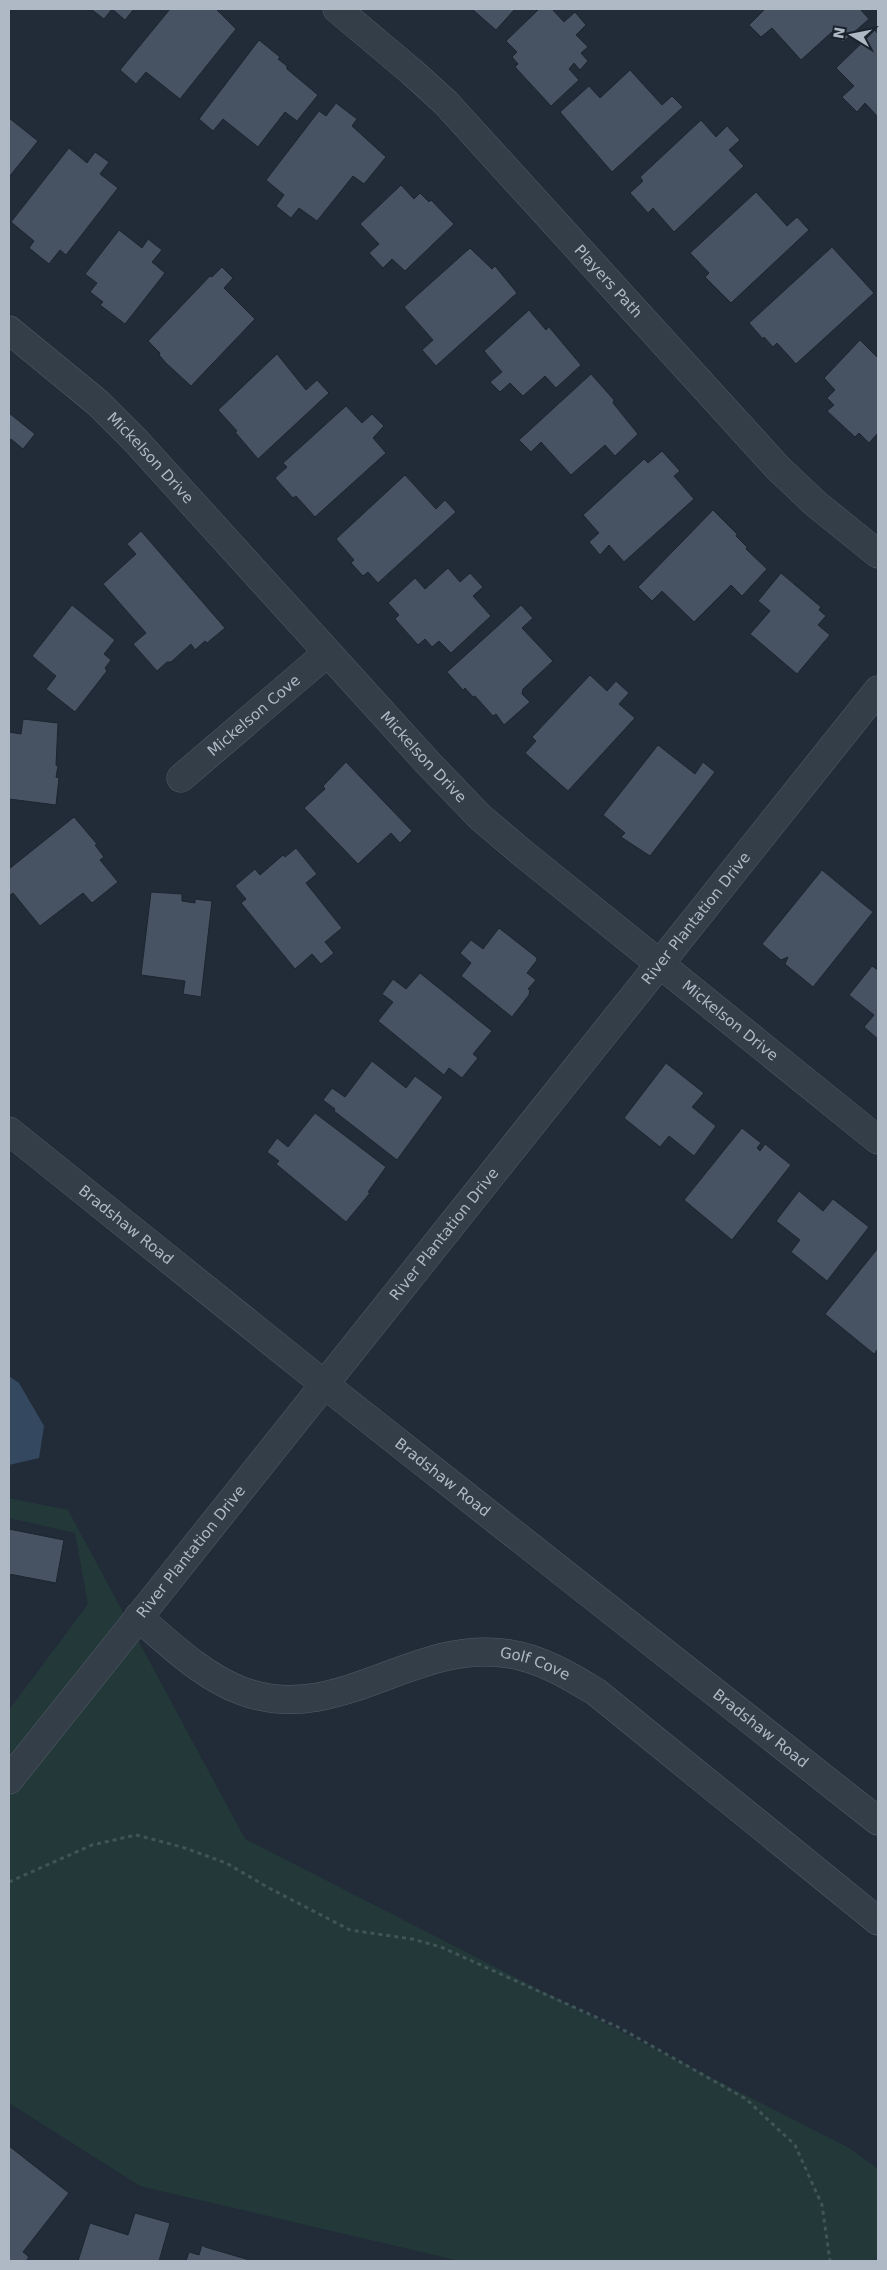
<svg xmlns="http://www.w3.org/2000/svg" width="887" height="2270" viewBox="0 0 887 2270" font-family="'DejaVu Sans',sans-serif">
  <style>
    .green { fill: #233839 }
    .water { fill: #344960 }
    .building { fill: #475362; stroke: #1c252f }
    .lines { fill: none; stroke-linecap: round; stroke-linejoin: round }
    .minor-casing { stroke: #525c66; stroke-width: 29 }
    .path { stroke: #405557; stroke-width: 3; stroke-dasharray: 4 4; stroke-linecap: butt }
    .minor { stroke: #343e49; stroke-width: 28 }
    .labels { text-anchor: middle; dominant-baseline: central; stroke-width: 5; stroke-linejoin: round; paint-order: stroke }
    .street-label { font-size: 15px; fill: #afb9c5; stroke: #1a232d }
  </style>
  <rect width="100%" height="100%" fill="#212c38"/>
  <path class="green" d="M9 1498 68 1510 245 1839 849 2148 878 2169V2261H460L140 2186 9 2103V1710L88 1604 75 1533 9 1518Z"/>
  <path class="water" d="M9 1376 19 1383 44 1426 39 1458 9 1465Z"/>
  <g class="building">
    <path d="M91 9H134L125 20 112 9 104 19Z"/>
    <path d="M170 9H216L236 29 180 99 146 72 136 84 120 70Z"/>
    <path d="M472 9H515L496 30Z"/>
    <path d="M539 9H552L564 22 575 12 586 25 576 35 588 47 581 53 588 61 580 70 574 63 569 69 579 80 551 106 515 67 518 64 512 57 517 52 506 41Z"/>
    <path d="M765 9H860L869 19 843 42 833 31 801 60 772 28 761 37 749 25Z"/>
    <path d="M875 30 878 34V117L865 103 857 112 842 97 854 86 836 68Z"/>
    <path d="M259 40 280 57 278 59 287 66V69L318 95 297 121 285 112 258 147 223 119 213 131 199 119Z"/>
    <path d="M630 70 662 105 672 96 683 107 612 172 560 112 589 86 600 98Z"/>
    <path d="M336 103 357 119 352 126 386 157 364 184 353 176 317 221 299 208 291 218 276 206 284 195 266 180 319 111 326 116Z"/>
    <path d="M9 118 38 141 9 177Z"/>
    <path d="M701 120 716 137 727 126 740 140 729 150 744 166 674 232 653 208 648 213 630 193 643 181 640 177Z"/>
    <path d="M69 148 87 163 95 152 109 162 100 174 118 188 66 255 60 250 49 264 29 248 34 241 11 222Z"/>
    <path d="M401 185 414 199 420 193 429 202 431 200 454 224 405 271 392 259 383 268 369 253 379 244 360 224Z"/>
    <path d="M756 192 787 226 797 217 809 230 731 303 705 277 709 273 690 253Z"/>
    <path d="M119 230 142 248 148 239 162 250 152 262 165 273 125 324 100 305 103 302 90 292 97 283 85 274Z"/>
    <path d="M832 247 874 293 796 364 777 343 773 347 764 337 763 339 749 323Z"/>
    <path d="M470 248 492 269 495 266 517 293 436 366 422 350 433 340 404 307Z"/>
    <path d="M222 267 233 278 224 288 255 319 191 386 166 363 159 355 160 353 148 341 210 276 212 277Z"/>
    <path d="M529 310 546 330 549 327 581 365 556 388 545 376 523 396 510 383 500 392 490 382 502 372 484 351Z"/>
    <path d="M860 340 878 358V433L869 443 859 433 855 437 827 411 834 405 827 398 835 390 824 378Z"/>
    <path d="M277 354 306 390 317 380 329 393 258 459 235 432 237 431 218 410Z"/>
    <path d="M591 374 614 400 613 403 638 434 615 456 605 445 571 475 541 442 531 452 519 440Z"/>
    <path d="M346 406 362 423 372 414 384 426 373 438 386 453 315 517 296 496 293 498 275 478 287 467 283 463Z"/>
    <path d="M9 413 35 434 23 449 11 439 9 442Z"/>
    <path d="M662 451 680 471 674 476 694 499 624 562 609 545 600 555 589 542 599 533 583 515 644 459 648 463Z"/>
    <path d="M405 475 436 509 445 500 456 512 378 583 368 572 363 576 351 563 354 560 336 539Z"/>
    <path d="M713 510 737 534 736 536 747 547 746 549 767 569 742 596 731 585 694 622 662 591 652 601 638 587Z"/>
    <path d="M141 531 225 628 207 643 205 641 195 650 191 644 171 662H167L157 671 133 644 146 633 103 584 136 554 127 544Z"/>
    <path d="M448 568 460 582 470 573 483 587 473 596 491 616 451 653 439 641 432 647 425 639 418 645 395 619 399 615 388 603 415 578 425 589Z"/>
    <path d="M781 573 821 607 819 610 826 616 818 625 830 635 797 674 750 634 770 611 758 601Z"/>
    <path d="M72 605 115 640 104 654 111 660 105 668 107 671 75 712 46 689 56 676 32 656Z"/>
    <path d="M521 605 533 618 522 628 553 661 523 689 522 694 530 702 504 725 496 714 493 716 475 696 473 697 465 688 463 690 447 672Z"/>
    <path d="M590 675 607 691 616 681 629 693 619 704 635 718 568 791 525 753 536 741 532 737Z"/>
    <path d="M23 719 58 723 56 765 58 766 56 777 59 778 56 805 9 799V732L21 734Z"/>
    <path d="M658 745 695 774 703 762 715 772 650 856 621 837 625 833 603 815Z"/>
    <path d="M346 762 412 831 400 843 391 833 358 864 304 808 325 789 323 786Z"/>
    <path d="M74 817 97 844 95 845 104 857 100 860 118 882 92 903 83 893 40 926 13 893 9 896V869Z"/>
    <path d="M296 848 317 874 306 883 342 928 325 942 334 953 321 964 312 954 295 969 241 903 246 899 235 886 255 869 260 875 283 855 285 857Z"/>
    <path d="M822 870 873 912 813 987 785 964 788 957 781 960 762 944Z"/>
    <path d="M151 892 182 894V901L195 903V899L212 901 201 997 183 994 185 981 141 975Z"/>
    <path d="M499 928 536 957 537 960 527 973 536 980 528 989 530 990 529 995 512 1017 461 976 471 963 460 953 471 940 483 949Z"/>
    <path d="M872 966 878 970V1039L864 1027 874 1015 849 995Z"/>
    <path d="M420 973 492 1031 473 1054 478 1058 462 1078 449 1068 444 1075 378 1021 393 1002 382 994 393 979 406 989Z"/>
    <path d="M372 1061 406 1088 415 1076 443 1097 397 1160 334 1111 335 1109 323 1100 332 1088 345 1097Z"/>
    <path d="M666 1063 704 1093 692 1107 716 1126 694 1156 669 1136 660 1147 624 1118Z"/>
    <path d="M315 1113 386 1167 368 1192 370 1193 346 1222 276 1164 279 1161 267 1152 277 1138 288 1147Z"/>
    <path d="M742 1128 761 1143 757 1148 760 1151 765 1144 791 1165 732 1240 684 1200Z"/>
    <path d="M799 1191 823 1211 833 1199 869 1227 827 1281 791 1252 800 1240 776 1221Z"/>
    <path d="M878 1248V1349L874 1354 825 1314Z"/>
    <path d="M9 1529 64 1540 56 1583 9 1574Z"/>
    <path d="M9 2146 69 2193 23 2252 29 2257 26 2261H9Z"/>
    <path d="M135 2213 170 2223 159 2261H78L90 2223 128 2235Z"/>
    <path d="M202 2245 205 2247 253 2261H186L189 2252 199 2255Z"/>
  </g>
  <g class="lines">
    <g class="minor-casing">
      <g id="minor">
        <path id="s1" d="M337 9 412 72 446 103 778 468 816 504 878 554"/>
        <path id="s2" d="M9 330 98 403 136 441 428 763 480 817 520 851 878 1140"/>
        <path id="s3" d="M181 778 327 653"/>
        <path id="s4" d="M9 1131 324 1384 878 1821"/>
        <path id="s5" d="M138 1617C170 1644 202 1676 242 1691 338 1727 415 1637 510 1654 541 1659 570 1676 596 1692L878 1921"/>
        <path id="s6" d="M9 1780 878 690"/>
      </g>
    </g>
    <path class="path" d="M9 1882 92 1845 136 1835 182 1847 226 1863 269 1888 350 1930 412 1939 441 1947 620 2028 746 2099 795 2145 822 2205 830 2261"/>
    <use href="#minor" class="minor"/>
  </g>
  <g class="labels">
    <g class="street-label">
      <text stroke="none"><textPath href="#s1" startOffset="385">Players Path</textPath></text>
      <text stroke="none"><textPath href="#s2" startOffset="191">Mickelson Drive</textPath></text>
      <text stroke="none"><textPath href="#s3" startOffset="96">Mickelson Cove</textPath></text>
      <text stroke="none"><textPath href="#s2" startOffset="596">Mickelson Drive</textPath></text>
      <text stroke="none"><textPath href="#s6" startOffset="1102">River Plantation Drive</textPath></text>
      <text stroke="none"><textPath href="#s2" startOffset="1001">Mickelson Drive</textPath></text>
      <text stroke="none"><textPath href="#s4" startOffset="150">Bradshaw Road</textPath></text>
      <text stroke="none"><textPath href="#s6" startOffset="698">River Plantation Drive</textPath></text>
      <text stroke="none"><textPath href="#s4" startOffset="555">Bradshaw Road</textPath></text>
      <text stroke="none"><textPath href="#s6" startOffset="292">River Plantation Drive</textPath></text>
      <text stroke="none"><textPath href="#s5" startOffset="431">Golf Cove</textPath></text>
      <text stroke="none"><textPath href="#s4" startOffset="960">Bradshaw Road</textPath></text>
    </g>
  </g>
  <rect width="887" height="2270" fill="none" stroke="#afb9c5" stroke-width="20"/>
  <g transform="translate(852 35) rotate(280)" stroke="#1a232d" stroke-width="4" paint-order="stroke">
  <path d="M0-4L9 19L0 12L-9 19Z" fill="#afb9c5"/>
  <text y="-8" font-size="14" font-weight="bold" text-anchor="middle" fill="#afb9c5">N</text>
  </g>
</svg>
